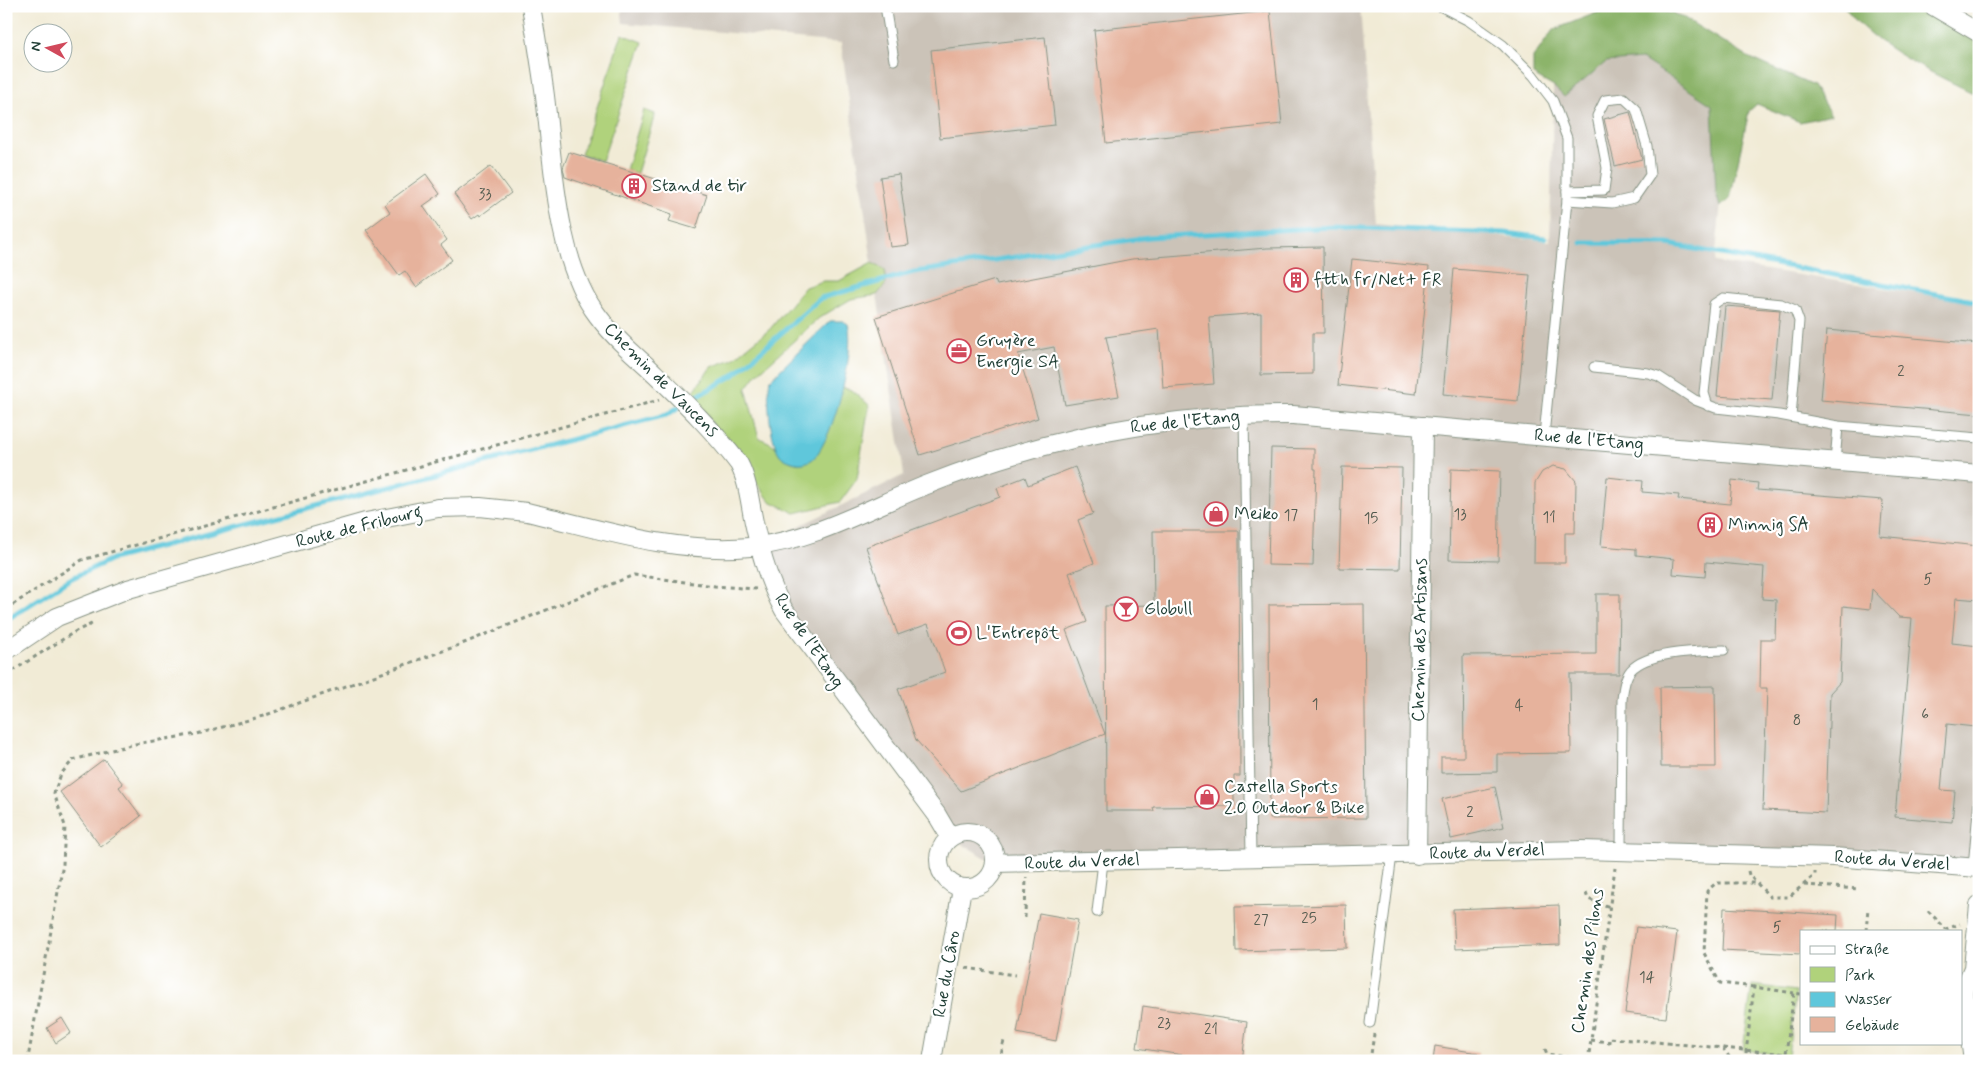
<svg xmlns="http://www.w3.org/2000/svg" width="1985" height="1067" viewBox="0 0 1985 1067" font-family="Mynerve,sans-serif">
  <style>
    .industrial { fill: #cbc3b8 }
    .green { fill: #b0d27b; stroke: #688858 }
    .forest { fill: #8cb46b; stroke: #567850 }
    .water { fill: #5fc7db; stroke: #3f8288 }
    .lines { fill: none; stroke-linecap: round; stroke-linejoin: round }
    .stream { stroke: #5fc7db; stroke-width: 5 }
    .building { fill: #e6b29c }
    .service-casing { stroke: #889485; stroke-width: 11 }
    .minor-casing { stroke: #889485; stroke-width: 20 }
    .path { stroke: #889485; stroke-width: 3; stroke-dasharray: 4 4; stroke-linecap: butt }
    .service { stroke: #fff; stroke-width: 9 }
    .minor { stroke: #fff; stroke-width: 18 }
    .labels { text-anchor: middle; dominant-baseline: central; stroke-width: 4.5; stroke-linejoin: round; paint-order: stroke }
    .number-label { font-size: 15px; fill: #515a4e }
    .poi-label { font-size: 18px; fill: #1f3d34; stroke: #fff; text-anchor: start }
    .street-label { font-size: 18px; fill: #1f3d34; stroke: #fff }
  </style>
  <rect width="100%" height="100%" fill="#fff"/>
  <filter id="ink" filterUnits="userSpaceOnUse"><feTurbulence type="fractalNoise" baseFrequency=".02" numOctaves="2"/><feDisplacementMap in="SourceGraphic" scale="10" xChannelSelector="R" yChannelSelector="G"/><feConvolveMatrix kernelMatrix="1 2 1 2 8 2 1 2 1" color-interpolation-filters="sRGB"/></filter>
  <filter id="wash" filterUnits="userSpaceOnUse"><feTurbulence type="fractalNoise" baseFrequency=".0096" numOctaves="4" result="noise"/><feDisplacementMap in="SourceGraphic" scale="20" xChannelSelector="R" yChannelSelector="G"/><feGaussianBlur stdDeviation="1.12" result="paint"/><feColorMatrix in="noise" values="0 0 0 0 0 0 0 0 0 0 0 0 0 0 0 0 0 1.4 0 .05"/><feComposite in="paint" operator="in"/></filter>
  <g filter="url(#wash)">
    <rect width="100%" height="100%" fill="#f1ebd6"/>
    <path class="industrial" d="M621 6H1360L1376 224 1550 241 1554 48 1637 27 1732 93 1715 262 1979 303V868L1664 851 995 863 950 837 798 630 760 545 904 475 877 295 886 284 885 271 872 263 841 43 623 23Z"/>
    <g class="green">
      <path d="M622 34 643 42 602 161 581 154Z"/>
      <path d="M644 110 655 114 637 173 626 170Z"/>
      <path d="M872 263 885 270 886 284 877 295 851 299 819 318 757 374 746 389 759 438C764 440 772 443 776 447 781 453 783 459 792 462 823 473 837 407 841 387L852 390 869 405 857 479 840 502 795 513 770 501 691 395 711 367 733 359 770 329 805 287 823 281H839Z"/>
      <path d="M1752 985 1796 991 1788 1056 1743 1050Z"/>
    </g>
    <g class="forest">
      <path d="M1844 6H1933L1979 33V96C1935 74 1872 47 1844 6Z"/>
      <path d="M1648 7 1681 16 1746 56 1813 86 1831 115 1800 122 1757 104 1749 111 1730 199 1720 207 1716 193 1712 105 1642 59 1606 62 1564 97 1554 87 1533 75V58L1553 30 1604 10Z"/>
    </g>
    <path class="water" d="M830 321H843L848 324C856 351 834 437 814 458 810 462 802 464 797 463 791 462 783 459 780 455 770 442 766 396 770 380Z"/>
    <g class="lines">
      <g class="stream">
        <path d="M1582 243 1668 244 1979 302"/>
        <path d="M689 401 734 375 821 298 914 272 1149 237 1333 227 1505 233 1545 238"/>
        <path d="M6 620 70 579 112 559 666 415 681 406"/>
      </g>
    </g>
    <g id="blocks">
      <g class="building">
        <path d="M1270 11 1282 124 1106 143 1094 30Z"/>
        <path d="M1045 37 1055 125 940 138 931 50Z"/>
        <path d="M1630 112 1642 159 1615 166 1604 119Z"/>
        <path d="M569 152 707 195 696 229 669 221 672 214 565 177 563 168Z"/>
        <path d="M491 166 511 193 480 216 479 214 472 219 454 194Z"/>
        <path d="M426 174 440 194 423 206 447 240 441 245 452 260 416 287 405 271 399 275 366 230 390 212 385 204Z"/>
        <path d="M899 174 909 245 890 247 880 177Z"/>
        <path d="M1323 247 1324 333H1313V374L1261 375V313L1209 317 1214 384 1163 388 1159 329 1106 337 1119 396 1065 405 1054 347 1018 354 1038 418 920 455 876 317 995 280 997 285 1132 259 1267 248Z"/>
        <path d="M1352 259 1429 267 1416 394 1338 385Z"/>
        <path d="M1454 269 1530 275 1518 401 1443 394Z"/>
        <path d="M1725 306 1780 310 1772 400 1717 396Z"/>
        <path d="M1827 330 1979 344V414L1821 400Z"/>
        <path d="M1271 448 1314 449V469H1316L1313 566 1268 565Z"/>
        <path d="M1553 466 1566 469 1576 481 1575 533H1565V563H1534L1535 483 1542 472Z"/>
        <path d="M1075 467 1093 514 1078 520 1094 563 1069 573 1087 622 1066 630 1105 734 961 791 916 740 898 689 945 672 928 624 898 635 866 547 1000 497 997 488 1025 477 1028 485Z"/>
        <path d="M1342 467 1402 468 1400 569 1339 568Z"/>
        <path d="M1451 469 1500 471 1498 561 1449 560Z"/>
        <path d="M1607 477 1643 481 1642 492 1679 495 1678 499 1730 504 1732 480 1758 483 1757 490 1883 500 1880 536 1979 546V600L1956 598 1952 643 1979 646V683L1975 727 1947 724 1941 790 1955 791 1952 822 1895 817 1912 618 1899 617 1872 589 1870 609 1843 606 1840 682 1830 693 1826 813 1763 810 1767 688H1760L1761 639H1775L1776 600 1762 599 1764 567 1706 562 1705 577 1673 574 1674 559 1636 555V549L1601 546Z"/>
        <path d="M1153 531H1239L1240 776H1234V806L1153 807 1154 811H1106L1105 606 1154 605Z"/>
        <path d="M1596 594H1620L1619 674H1570L1571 753 1497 754V772L1441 773V757H1464L1463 655 1596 654Z"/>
        <path d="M1364 604 1366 818 1270 819 1269 605Z"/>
        <path d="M1715 686 1716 767H1661L1660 687Z"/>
        <path d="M104 759 123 784 119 787 141 816 101 847 60 792Z"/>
        <path d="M1495 787 1504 827 1451 839 1442 799Z"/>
        <path d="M1346 905 1347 948 1236 951 1235 907Z"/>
        <path d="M1559 905 1560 945 1455 949 1453 909Z"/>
        <path d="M1724 908 1838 915 1837 931H1801V954L1722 950Z"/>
        <path d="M1039 913 1078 920 1056 1041 1017 1033Z"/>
        <path d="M1636 927 1677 932 1666 1018 1625 1013Z"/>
        <path d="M1143 1006 1247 1022 1242 1061H1221L1137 1048Z"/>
        <path d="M62 1018 71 1033 56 1043 47 1028Z"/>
        <path d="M1435 1046 1478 1053 1477 1061H1433Z"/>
      </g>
    </g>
  </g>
  <g filter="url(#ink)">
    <use href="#blocks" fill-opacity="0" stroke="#889485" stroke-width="1"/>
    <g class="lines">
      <g class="service-casing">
        <g id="service">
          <path d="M885 6 894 60"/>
          <path d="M1440 6 1469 21 1503 45 1533 75 1553 101 1567 138V200L1544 436"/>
          <path d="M1567 200 1612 203 1634 198 1650 175 1647 146 1636 109 1624 98 1605 100 1597 116 1607 168 1604 190 1567 191"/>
          <path d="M1594 367 1648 373 1658 376 1695 400 1716 408 1779 415 1838 426 1979 438"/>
          <path d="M1708 406 1704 393 1714 304 1723 298 1781 304 1795 310 1799 321 1791 417"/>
          <path d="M1244 415 1251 857"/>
          <path d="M1835 462 1838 426"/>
          <path d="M1621 850 1622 700C1623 691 1624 678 1631 670 1648 651 1700 651 1724 650"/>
          <path d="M1973 867 1979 800"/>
          <path d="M1097 912 1103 862"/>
          <path d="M1370 1023 1392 855"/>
        </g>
      </g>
      <g class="minor-casing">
        <g id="minor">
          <path d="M531 6C536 36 541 66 545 96 553 162 556 262 598 316 612 335 630 351 648 367 680 398 712 428 739 464 749 483 750 506 755 527 761 555 770 585 784 610L937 815 950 837"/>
          <path d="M1933 6 1979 33"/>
          <path d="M6 651 57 617 128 589 366 522 438 508 480 507 527 512C600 529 674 554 750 547 816 540 868 508 929 484 1045 438 1168 414 1293 415L1979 474"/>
          <circle cx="967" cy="860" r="28"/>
          <path d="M1417 855 1423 426"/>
          <path d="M995 863 1581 850 1833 857 1979 868"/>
          <path d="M932 1061 962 888"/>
          <path d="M1973 1061 1964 994 1965 987 1973 968 1979 905"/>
        </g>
      </g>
      <g class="path">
        <path d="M6 609 82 560 659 400"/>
        <path d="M6 675 76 631 94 623"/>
        <path d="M1748 871 1749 875 1770 897H1789L1815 875V872"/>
        <path d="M1804 885 1859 889"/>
        <path d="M1586 893 1588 899 1610 907"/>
        <path d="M1928 911 1946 929 1960 924"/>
        <path d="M1025 918 1026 877"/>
        <path d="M1866 931 1868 908"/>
        <path d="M966 968 1015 975"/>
        <path d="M1754 987 1720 983 1704 953 1707 891 1716 883H1756"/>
        <path d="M1591 1040 1609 1042V1038L1723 1048 1732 1061"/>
        <path d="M1723 1048 1786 1054"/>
        <path d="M1545 1049 1547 1054 1588 1060"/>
        <path d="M950 1059 962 1061"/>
        <path d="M30 1061 28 1058 63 864 65 826 54 793 61 774 73 760 135 744 197 734 263 716 454 647 634 575 715 586 756 589"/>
        <path d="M1000 1061 1004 1040"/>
        <path d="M1370 1061 1374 1034"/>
        <path d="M1588 1061 1615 868"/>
        <path d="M1745 1061 1754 987 1794 993"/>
        <path d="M1785 1061 1794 993 1801 994"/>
      </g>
      <use href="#service" class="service"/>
      <use href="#minor" class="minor"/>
    </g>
  </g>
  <defs>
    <g id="building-ring" transform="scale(1.25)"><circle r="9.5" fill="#fff" stroke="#d1495b" stroke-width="1.5"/><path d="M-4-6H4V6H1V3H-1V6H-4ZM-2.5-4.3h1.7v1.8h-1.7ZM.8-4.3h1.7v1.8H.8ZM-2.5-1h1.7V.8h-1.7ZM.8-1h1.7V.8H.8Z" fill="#d1495b"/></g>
    <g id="office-ring" transform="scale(1.25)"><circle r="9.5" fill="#fff" stroke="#d1495b" stroke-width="1.5"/><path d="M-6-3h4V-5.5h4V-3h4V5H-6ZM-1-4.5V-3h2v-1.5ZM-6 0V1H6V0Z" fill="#d1495b"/></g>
    <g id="shop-ring" transform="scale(1.25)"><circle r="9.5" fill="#fff" stroke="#d1495b" stroke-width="1.5"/><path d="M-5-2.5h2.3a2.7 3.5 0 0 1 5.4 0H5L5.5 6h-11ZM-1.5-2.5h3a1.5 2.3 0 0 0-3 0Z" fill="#d1495b"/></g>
    <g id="bar-ring" transform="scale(1.25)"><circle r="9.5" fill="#fff" stroke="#d1495b" stroke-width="1.5"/><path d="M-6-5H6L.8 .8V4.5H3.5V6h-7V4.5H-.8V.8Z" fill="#d1495b"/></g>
    <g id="stadium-ring" transform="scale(1.25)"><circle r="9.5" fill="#fff" stroke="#d1495b" stroke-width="1.5"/><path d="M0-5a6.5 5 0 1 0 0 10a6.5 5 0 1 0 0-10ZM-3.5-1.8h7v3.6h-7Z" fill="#d1495b"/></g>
  </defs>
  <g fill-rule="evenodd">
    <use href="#building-ring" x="634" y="186"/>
    <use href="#building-ring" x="1296" y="280"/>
    <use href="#office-ring" x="959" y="351"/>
    <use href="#shop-ring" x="1216" y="514"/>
    <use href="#building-ring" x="1710" y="525"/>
    <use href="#bar-ring" x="1126" y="609"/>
    <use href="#stadium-ring" x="959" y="633"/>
    <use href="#shop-ring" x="1207" y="797"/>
  </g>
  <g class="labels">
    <g class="number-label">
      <text x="485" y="195">33</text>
      <text x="1901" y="372">2</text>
      <text x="1460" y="515">13</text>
      <text x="1291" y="516">17</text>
      <text x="1549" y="518">11</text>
      <text x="1371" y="519">15</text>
      <text x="1928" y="580">5</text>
      <text x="1315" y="705">1</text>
      <text x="1519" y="706">4</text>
      <text x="1925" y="715">6</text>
      <text x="1797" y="721">8</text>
      <text x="1470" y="813">2</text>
      <text x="1309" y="919">25</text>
      <text x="1261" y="921">27</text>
      <text x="1777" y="928">5</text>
      <text x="1647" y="978">14</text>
      <text x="1164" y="1024">23</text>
      <text x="1211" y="1030">21</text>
    </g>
    <g class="poi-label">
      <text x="652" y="186">Stand de tir</text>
      <text x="1314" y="280">ftth fr/Net+ FR</text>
      <text x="976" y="341">Gruyère<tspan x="976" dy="21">Energie SA</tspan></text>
      <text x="1234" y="514">Meiko</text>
      <text x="1728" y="525">Minnig SA</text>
      <text x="1144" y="609">Globull</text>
      <text x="976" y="633">L'Entrepôt</text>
      <text x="1224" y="787">Castella Sports<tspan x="1224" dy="21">2.0 Outdoor &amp; Bike</tspan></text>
    </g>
    <g class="street-label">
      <text transform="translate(661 380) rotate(45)">Chemin de Vaucens</text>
      <text transform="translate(1185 422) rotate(-6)">Rue de l'Etang</text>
      <text transform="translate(1589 440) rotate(5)">Rue de l'Etang</text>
      <text transform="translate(359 527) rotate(-14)">Route de Fribourg</text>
      <text transform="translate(1420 640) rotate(-89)">Chemin des Artisans</text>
      <text transform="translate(809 641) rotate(56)">Rue de l'Etang</text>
      <text transform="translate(1487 852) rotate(-2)">Route du Verdel</text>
      <text transform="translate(1892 861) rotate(4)">Route du Verdel</text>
      <text transform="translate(1082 862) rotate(-2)">Route du Verdel</text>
      <text transform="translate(1588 961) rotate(-82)">Chemin des Pilons</text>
      <text transform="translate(947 974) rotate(-80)">Rue du Câro</text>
    </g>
  </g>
  <rect width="1985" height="1067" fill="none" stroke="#fff" stroke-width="25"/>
  <rect x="1800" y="930" width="162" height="115" fill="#ffffff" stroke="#a5b1ae"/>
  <rect x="1810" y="946" width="25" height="8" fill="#ffffff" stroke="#a5b1ae"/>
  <text x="1845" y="954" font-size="15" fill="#1f3d34">Straße</text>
  <rect x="1810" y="967" width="25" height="15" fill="#b0d27b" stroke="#a5b1ae"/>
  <text x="1845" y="980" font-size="15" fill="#1f3d34">Park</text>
  <rect x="1810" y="992" width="25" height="15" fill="#5fc7db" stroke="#a5b1ae"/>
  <text x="1845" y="1004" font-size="15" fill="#1f3d34">Wasser</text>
  <rect x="1810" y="1017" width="25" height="15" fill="#e6b29c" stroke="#a5b1ae"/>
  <text x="1845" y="1030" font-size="15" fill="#1f3d34">Gebäude</text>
  <g transform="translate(48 48) rotate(278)"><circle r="24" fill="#ffffff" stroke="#a5b1ae"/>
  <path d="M0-4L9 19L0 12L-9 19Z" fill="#d1495b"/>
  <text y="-8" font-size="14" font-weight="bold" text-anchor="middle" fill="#1f3d34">N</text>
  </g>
</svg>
